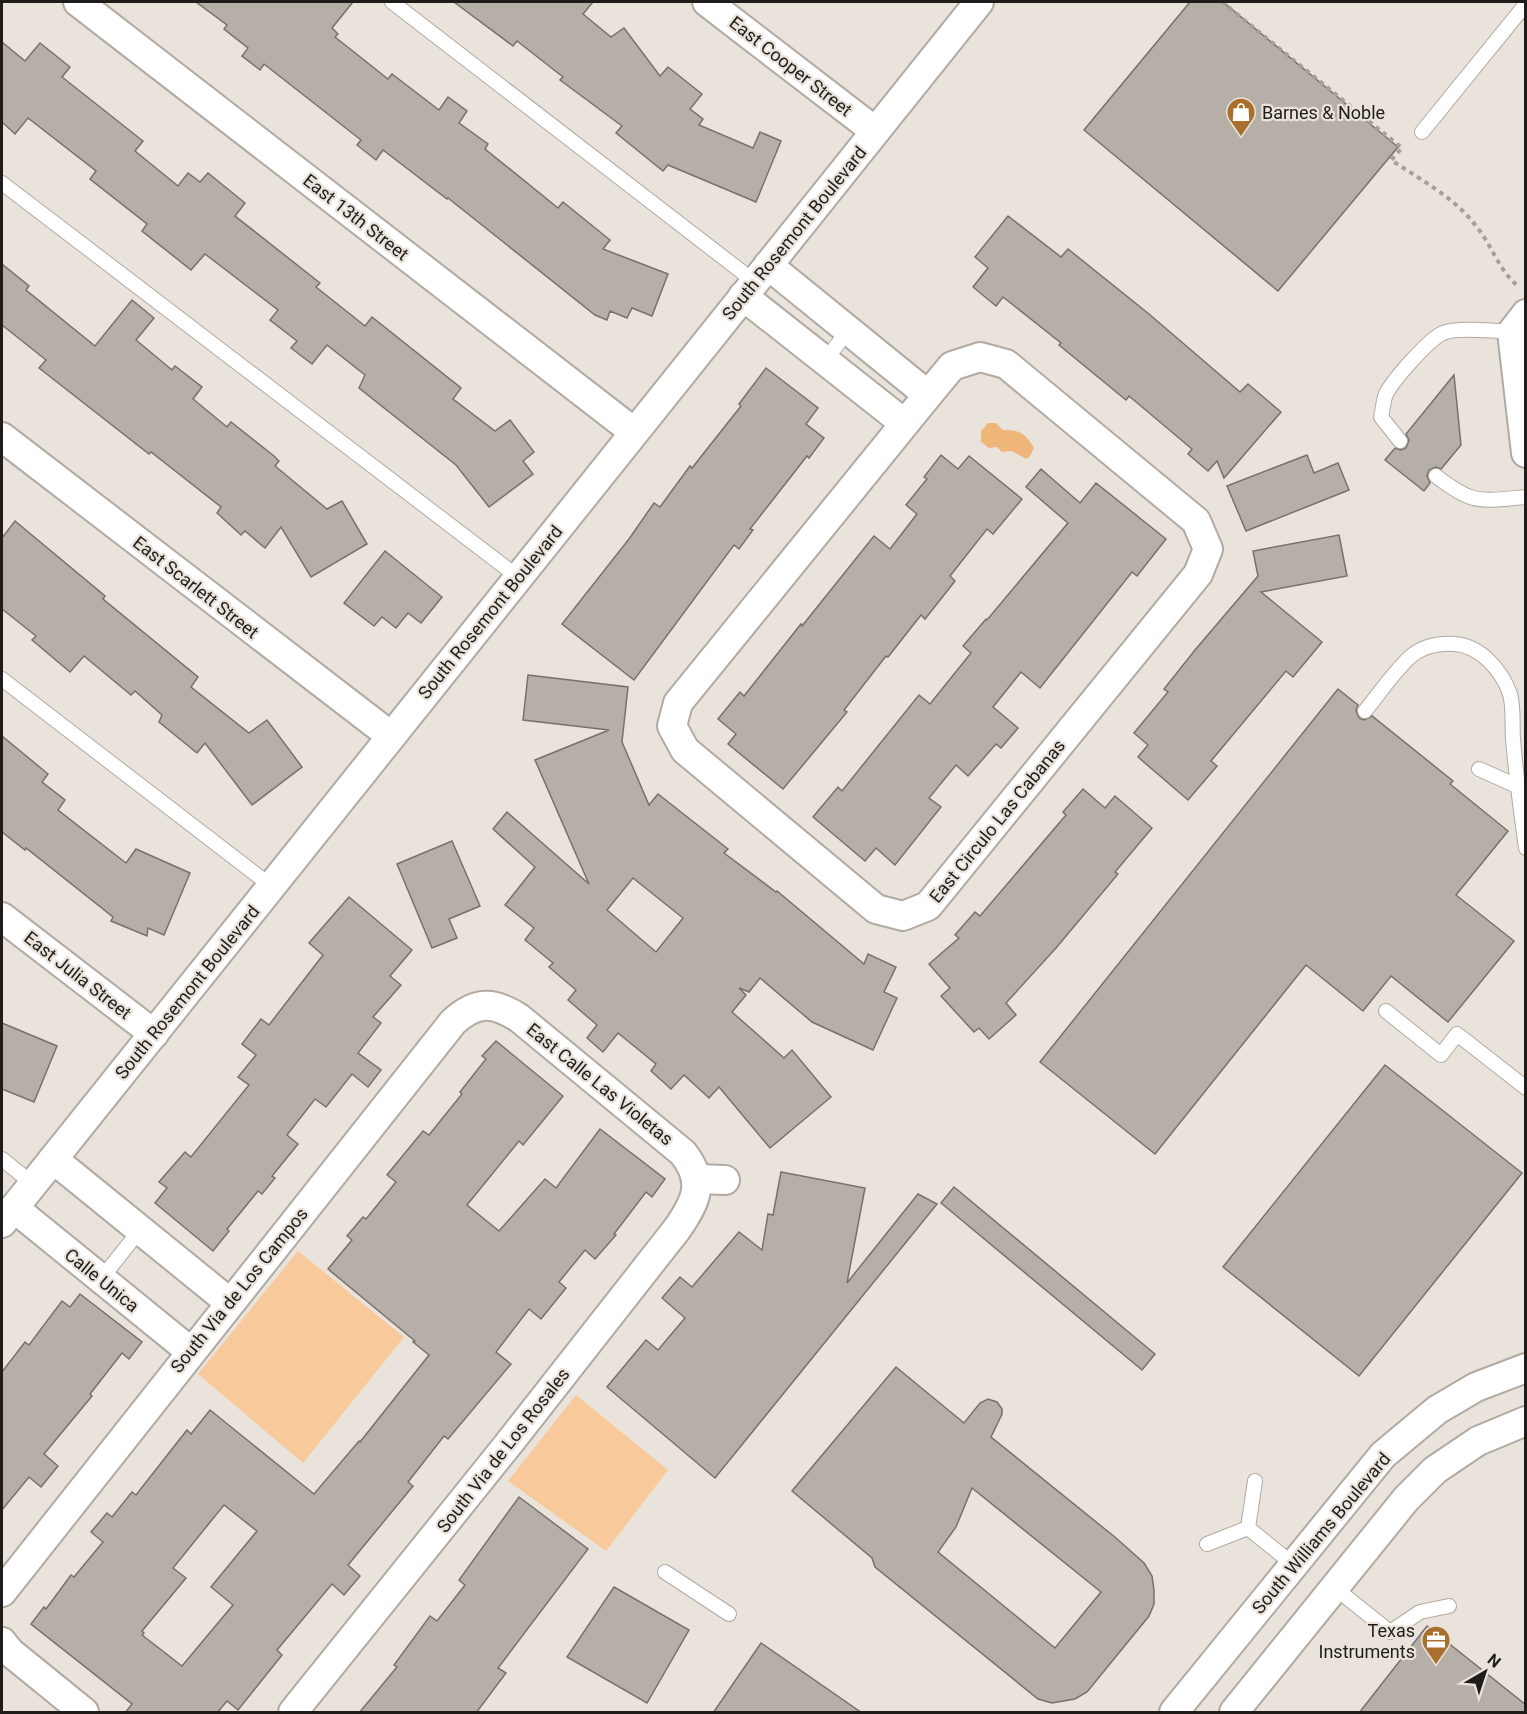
<svg xmlns="http://www.w3.org/2000/svg" width="1527" height="1714" viewBox="0 0 1527 1714" font-family="Roboto,sans-serif">
  <style>
    .green { fill: #f7c99b }
    .water { fill: #efb67a }
    .building { fill: #b5afa8; stroke: #77716b; stroke-width: 1.5; fill-rule: evenodd }
    .lines { fill: none; stroke-linecap: round; stroke-linejoin: round }
    .service-casing { stroke: #b0aaa3; stroke-width: 16 }
    .minor-casing { stroke: #b0aaa3; stroke-width: 32 }
    .path { stroke: #a6a09b; stroke-width: 4; stroke-dasharray: 4.5 4.5; stroke-linecap: butt }
    .service { stroke: #fff; stroke-width: 14 }
    .minor { stroke: #fff; stroke-width: 28 }
    .labels { text-anchor: middle; dominant-baseline: central; stroke-width: 4.5; stroke-linejoin: round; paint-order: stroke }
    .street-label { font-size: 18px; fill: #1f1c1a; stroke: #eae3dc }
    .poi-label { font-size: 18px; fill: #1f1c1a; stroke: #eae3dc; text-anchor: start }
  </style>
  <rect width="100%" height="100%" fill="#eae3dc"/>
  <g class="green">
    <path d="M298 1251 404 1337 303 1463 198 1374Z"/>
    <path d="M576 1395 668 1470 606 1551 508 1481Z"/>
  </g>
  <path class="water" d="M988 423H996L1003 430C1019 429 1026 434 1034 448L1030 456 1026 459 1012 451 1002 452 997 447 989 448 981 442V431Z"/>
  <g class="building">
    <path d="M196 2H353L332 28 338 34 335 37 388 79 392 74 439 110 448 97 467 111 459 123 488 144 485 149 558 208 563 202 610 240 603 249 668 274 652 316 632 308 627 318 610 311 607 320 595 315 448 198 447 199 383 150 376 160 357 145 361 140 264 64 260 70 242 56 248 48 224 29 227 25Z"/>
    <path d="M454 2H593L583 14 611 37 624 28 660 76 668 67 702 94 690 109 703 119 699 125 753 148 760 132 781 141 756 202 668 165 663 171 616 133 622 126 560 80 563 77 517 41 513 46Z"/>
    <path d="M1190 2H1223L1398 147 1278 291 1084 130Z"/>
    <path d="M2 42 25 61 40 43 70 67 62 77 143 141 135 151 178 186 188 173 200 182 208 173 245 203 235 216 320 283 316 287 365 326 372 317 461 388 453 399 495 431 510 420 534 452 523 461 533 474 489 507 456 465 359 388 365 375 327 345 312 364 291 348 297 341 270 320 278 310 205 254 191 270 142 231 147 224 90 179 96 171 28 118 15 134 2 122Z"/>
    <path d="M1008 216 1061 257 1068 249 1149 314 1240 392 1248 384 1281 412 1224 478 1217 461 1208 471 1188 454 1192 449 1129 396 1126 400 1059 345 1061 343 1003 297 996 306 973 287 988 268 975 257Z"/>
    <path d="M2 264 29 286 26 290 95 346 132 300 154 318 136 340 172 370 175 366 202 387 193 399 227 427 231 422 274 456 279 461 275 466 327 509 342 501 367 544 311 577 281 527 265 548 245 531 241 535 217 513 221 507 151 452 149 454 39 368 46 360 2 325Z"/>
    <path d="M766 368 818 408 806 424 824 438 809 458 807 456 750 529 753 530 739 549 734 545 634 680 562 624 629 539 654 503 660 507 690 466 692 468 741 406 739 404Z"/>
    <path d="M1454 375 1461 445 1441 469 1436 467 1429 470 1427 476 1430 483 1424 491 1385 460 1395 448 1401 450 1406 448 1409 440 1406 434Z"/>
    <path d="M941 455 958 469 969 456 1022 499 993 534 987 529 950 576 955 581 925 619 921 615 888 657 886 656 844 710 847 712 783 789 728 744 736 734 718 719 740 692 744 696 801 624 802 626 874 536 890 549 917 514 906 505 927 479 924 477Z"/>
    <path d="M1307 455 1314 473 1338 463 1349 490 1246 531 1227 486Z"/>
    <path d="M1041 469 1080 503 1096 483 1166 539 1137 576 1132 572 1040 688 1021 672 993 707 1018 728 1001 748 996 744 968 776 956 765 929 798 941 807 895 865 876 848 865 861 813 817 838 787 842 791 919 695 930 704 971 653 963 646 986 619 987 620 1068 523 1026 487Z"/>
    <path d="M15 521 105 596 103 599 198 677 191 687 249 733 267 720 302 767 252 805 205 743 197 753 159 722 162 715 135 691 131 695 84 656 70 672 32 640 36 636 2 609V538Z"/>
    <path d="M1339 535 1347 576 1261 592 1322 642 1293 677 1286 671 1211 761 1217 766 1188 800 1138 757 1148 745 1134 733 1168 692 1164 689 1195 650 1258 576 1253 551Z"/>
    <path d="M385 551 442 597 421 623 408 613 396 628 382 617 374 626 344 603Z"/>
    <path d="M528 675 628 687 622 742 649 805 658 794 728 849 724 853 776 892 777 891 864 964 868 954 896 967 884 992 897 998 873 1050 812 1022 760 978 749 992 739 988 746 995 732 1012 784 1058 792 1050 831 1097 770 1148 719 1087 709 1098 684 1075 671 1089 651 1071 656 1064 618 1033 603 1052 587 1038 597 1025 568 1000 576 990 549 967 553 963 525 940 534 928 505 905 535 867 493 829 507 812 589 884 535 760 609 730 523 720ZM633 878 683 918 656 952 607 910Z"/>
    <path d="M1338 689 1358 705 1356 710 1359 718 1364 720 1372 716 1453 781 1450 784 1508 831 1456 895 1514 941 1448 1022 1391 976 1363 1011 1306 965 1155 1154 1040 1062Z"/>
    <path d="M2 736 48 774 42 782 65 800 58 810 126 863 136 849 190 873 164 935 148 928 147 936 111 921 113 917 26 848 25 850 2 832Z"/>
    <path d="M1083 789 1105 808 1115 796 1152 828 1115 872 1118 874 1056 948 1006 1003 1016 1015 989 1039 979 1028 974 1032 941 996 950 988 929 964 959 938 955 935 975 912 980 916 1066 815 1063 812Z"/>
    <path d="M452 841 480 906 449 919 457 938 432 948 397 864Z"/>
    <path d="M349 897 412 950 390 976 401 985 373 1017 381 1023 358 1053 381 1070 368 1087 352 1074 326 1107 315 1099 287 1135 298 1144 272 1176 275 1178 262 1194 258 1191 227 1229 229 1231 213 1251 155 1203 167 1188 159 1182 185 1152 191 1157 249 1085 238 1077 256 1055 242 1044 261 1019 269 1025 323 955 309 943Z"/>
    <path d="M2 1023 57 1046 34 1102 2 1089Z"/>
    <path d="M496 1041 563 1096 523 1145 519 1141 467 1205 499 1231 545 1179 556 1188 600 1129 665 1179 652 1197 646 1192 614 1234 616 1235 595 1259 585 1250 559 1282 566 1288 541 1319 529 1309 496 1352 511 1364 448 1439 444 1436 408 1482 413 1486 348 1565 360 1576 344 1595 332 1584 277 1650 282 1655 238 1710 227 1701 217 1713H125L132 1704 31 1624 44 1607 46 1609 71 1575 74 1577 103 1542 91 1532 107 1513 112 1517 132 1492 136 1495 187 1430 191 1434 210 1410 314 1494 359 1441 360 1442 429 1355 413 1342 415 1341 328 1269 352 1240 347 1236 363 1217 366 1219 396 1182 387 1175 423 1131 429 1135 462 1094 460 1092 486 1059 482 1056ZM224 1505 257 1531 211 1587 233 1605 182 1666 142 1635 144 1633 142 1631 186 1578 173 1568Z"/>
    <path d="M1385 1065 1522 1173 1359 1376 1223 1267Z"/>
    <path d="M781 1172 865 1188 847 1283 918 1194 937 1204 715 1478 607 1387 646 1340 658 1350 685 1318 662 1298 680 1277 692 1287 739 1232 762 1250 768 1214 773 1215Z"/>
    <path d="M954 1187 1155 1354 1142 1370 941 1203Z"/>
    <path d="M80 1294 142 1342 129 1359 122 1353 90 1394 92 1396 44 1454 58 1466 41 1487 29 1477 2 1510V1372L25 1342 29 1345 62 1301 70 1307Z"/>
    <path d="M896 1367 964 1423 980 1403 988 1399 997 1402 1002 1409V1414L991 1437 1116 1538 1144 1563 1152 1576 1154 1590V1604L1149 1616 1087 1692 1075 1699 1052 1703 1038 1699 875 1567 872 1558 792 1491ZM972 1488 1101 1592 1055 1648 938 1552 956 1527Z"/>
    <path d="M519 1497 588 1549 498 1668 506 1673 476 1713H359L397 1667 394 1665 430 1616 437 1621 465 1585 459 1580Z"/>
    <path d="M614 1587 689 1630 647 1703 567 1657Z"/>
    <path d="M1427 1626 1526 1705V1713H1359Z"/>
    <path d="M761 1643 862 1713H713Z"/>
  </g>
  <g class="lines">
    <g class="service-casing">
      <g id="service">
        <path d="M392 2 755 282"/>
        <path d="M1422 132 1526 4"/>
        <path d="M2 183 518 577"/>
        <path d="M825 361 848 330"/>
        <path d="M1400 441 1381 417C1383 410 1383 401 1386 394 1393 380 1429 339 1443 333 1456 327 1497 331 1512 332"/>
        <path d="M1436 476C1473 505 1480 501 1526 497"/>
        <path d="M2 679 271 886"/>
        <path d="M1365 711C1379 694 1393 673 1409 658 1422 646 1438 643 1455 644 1481 646 1502 671 1510 694 1514 708 1512 725 1513 739 1516 776 1521 812 1526 848"/>
        <path d="M1479 769 1519 787"/>
        <path d="M1386 1011 1441 1055 1457 1034 1526 1088"/>
        <path d="M2 1159 33 1184"/>
        <path d="M101 1279 140 1230"/>
        <path d="M1255 1481 1248 1528 1294 1565"/>
        <path d="M1207 1544 1248 1528"/>
        <path d="M665 1572 729 1614"/>
        <path d="M1335 1588 1390 1632 1420 1612 1449 1606"/>
      </g>
    </g>
    <g class="minor-casing">
      <g id="minor">
        <path d="M78 2 634 432"/>
        <path d="M707 2 875 131"/>
        <path d="M768 265 928 395"/>
        <path d="M743 296 904 423"/>
        <path d="M1526 314 1512 332 1526 453"/>
        <path d="M980 357 1006 364 1196 521 1208 549 1198 574 928 906 903 916 876 909 685 750 672 726 678 703 928 395 952 366Z"/>
        <path d="M2 437 391 736"/>
        <path d="M2 917 154 1034"/>
        <path d="M53 1159 229 1302"/>
        <path d="M696 1179 725 1180"/>
        <path d="M14 1208 190 1351"/>
        <path d="M2 1223 979 2"/>
        <path d="M2 1592 453 1022C476 1001 493 1001 519 1018L683 1153C706 1182 696 1202 677 1229L506 1447 293 1712"/>
        <path d="M2 1642 10 1652 84 1712"/>
        <path d="M1174 1712 1383 1455 1437 1410 1476 1387 1526 1368"/>
        <path d="M1234 1712 1406 1499 1435 1470 1478 1441 1526 1421"/>
      </g>
    </g>
    <path class="path" d="M1222 2 1402 148 1391 160C1421 180 1454 197 1476 226 1492 245 1499 271 1519 287"/>
    <use href="#service" class="service"/>
    <use href="#minor" class="minor"/>
  </g>
  <defs>
    <g id="shop-pin" transform="scale(1.5)"><path d="M0 17L-7.5 6A9.5 9.5 0 1 1 7.5 6Z" fill="#a86f2d" stroke="#eae3dc"/><path d="M-5-2.5h2.3a2.7 3.5 0 0 1 5.4 0H5L5.5 6h-11ZM-1.5-2.5h3a1.5 2.3 0 0 0-3 0Z" fill="#fff"/></g>
    <g id="office-pin" transform="scale(1.5)"><path d="M0 17L-7.5 6A9.5 9.5 0 1 1 7.5 6Z" fill="#a86f2d" stroke="#eae3dc"/><path d="M-6-3h4V-5.5h4V-3h4V5H-6ZM-1-4.5V-3h2v-1.5ZM-6 0V1H6V0Z" fill="#fff"/></g>
  </defs>
  <g fill-rule="evenodd">
    <use href="#shop-pin" x="1241" y="112"/>
    <use href="#office-pin" x="1436" y="1640"/>
  </g>
  <g class="labels">
    <g class="street-label">
      <text transform="translate(791 66) rotate(38)">East Cooper Street</text>
      <text transform="translate(356 217) rotate(38)">East 13th Street</text>
      <text transform="translate(794 233) rotate(-51)">South Rosemont Boulevard</text>
      <text transform="translate(196 587) rotate(38)">East Scarlett Street</text>
      <text transform="translate(490 612) rotate(-51)">South Rosemont Boulevard</text>
      <text transform="translate(997 821) rotate(-51)">East Circulo Las Cabanas</text>
      <text transform="translate(78 975) rotate(38)">East Julia Street</text>
      <text transform="translate(187 992) rotate(-51)">South Rosemont Boulevard</text>
      <text transform="translate(600 1084) rotate(39)">East Calle Las Violetas</text>
      <text transform="translate(102 1280) rotate(39)">Calle Unica</text>
      <text transform="translate(239 1290) rotate(-51)">South Via de Los Campos</text>
      <text transform="translate(503 1450) rotate(-52)">South Via de Los Rosales</text>
      <text transform="translate(1321 1533) rotate(-50)">South Williams Boulevard</text>
    </g>
    <g class="poi-label">
      <text x="1262" y="112">Barnes &amp; Noble</text>
      <text x="1415" y="1630" text-anchor="end">Texas<tspan x="1415" dy="21">Instruments</tspan></text>
    </g>
  </g>
  <rect width="1527" height="1714" fill="none" stroke="#1f1c1a" stroke-width="6"/>
  <g transform="translate(1485 1672) rotate(39)" stroke="#eae3dc" stroke-width="4.5" paint-order="stroke">
  <path d="M0-4.5L10 22L0 15L-10 22Z" fill="#1f1c1a"/>
  <text y="-9" font-size="16" font-weight="bold" text-anchor="middle" fill="#1f1c1a">N</text>
  </g>
</svg>
